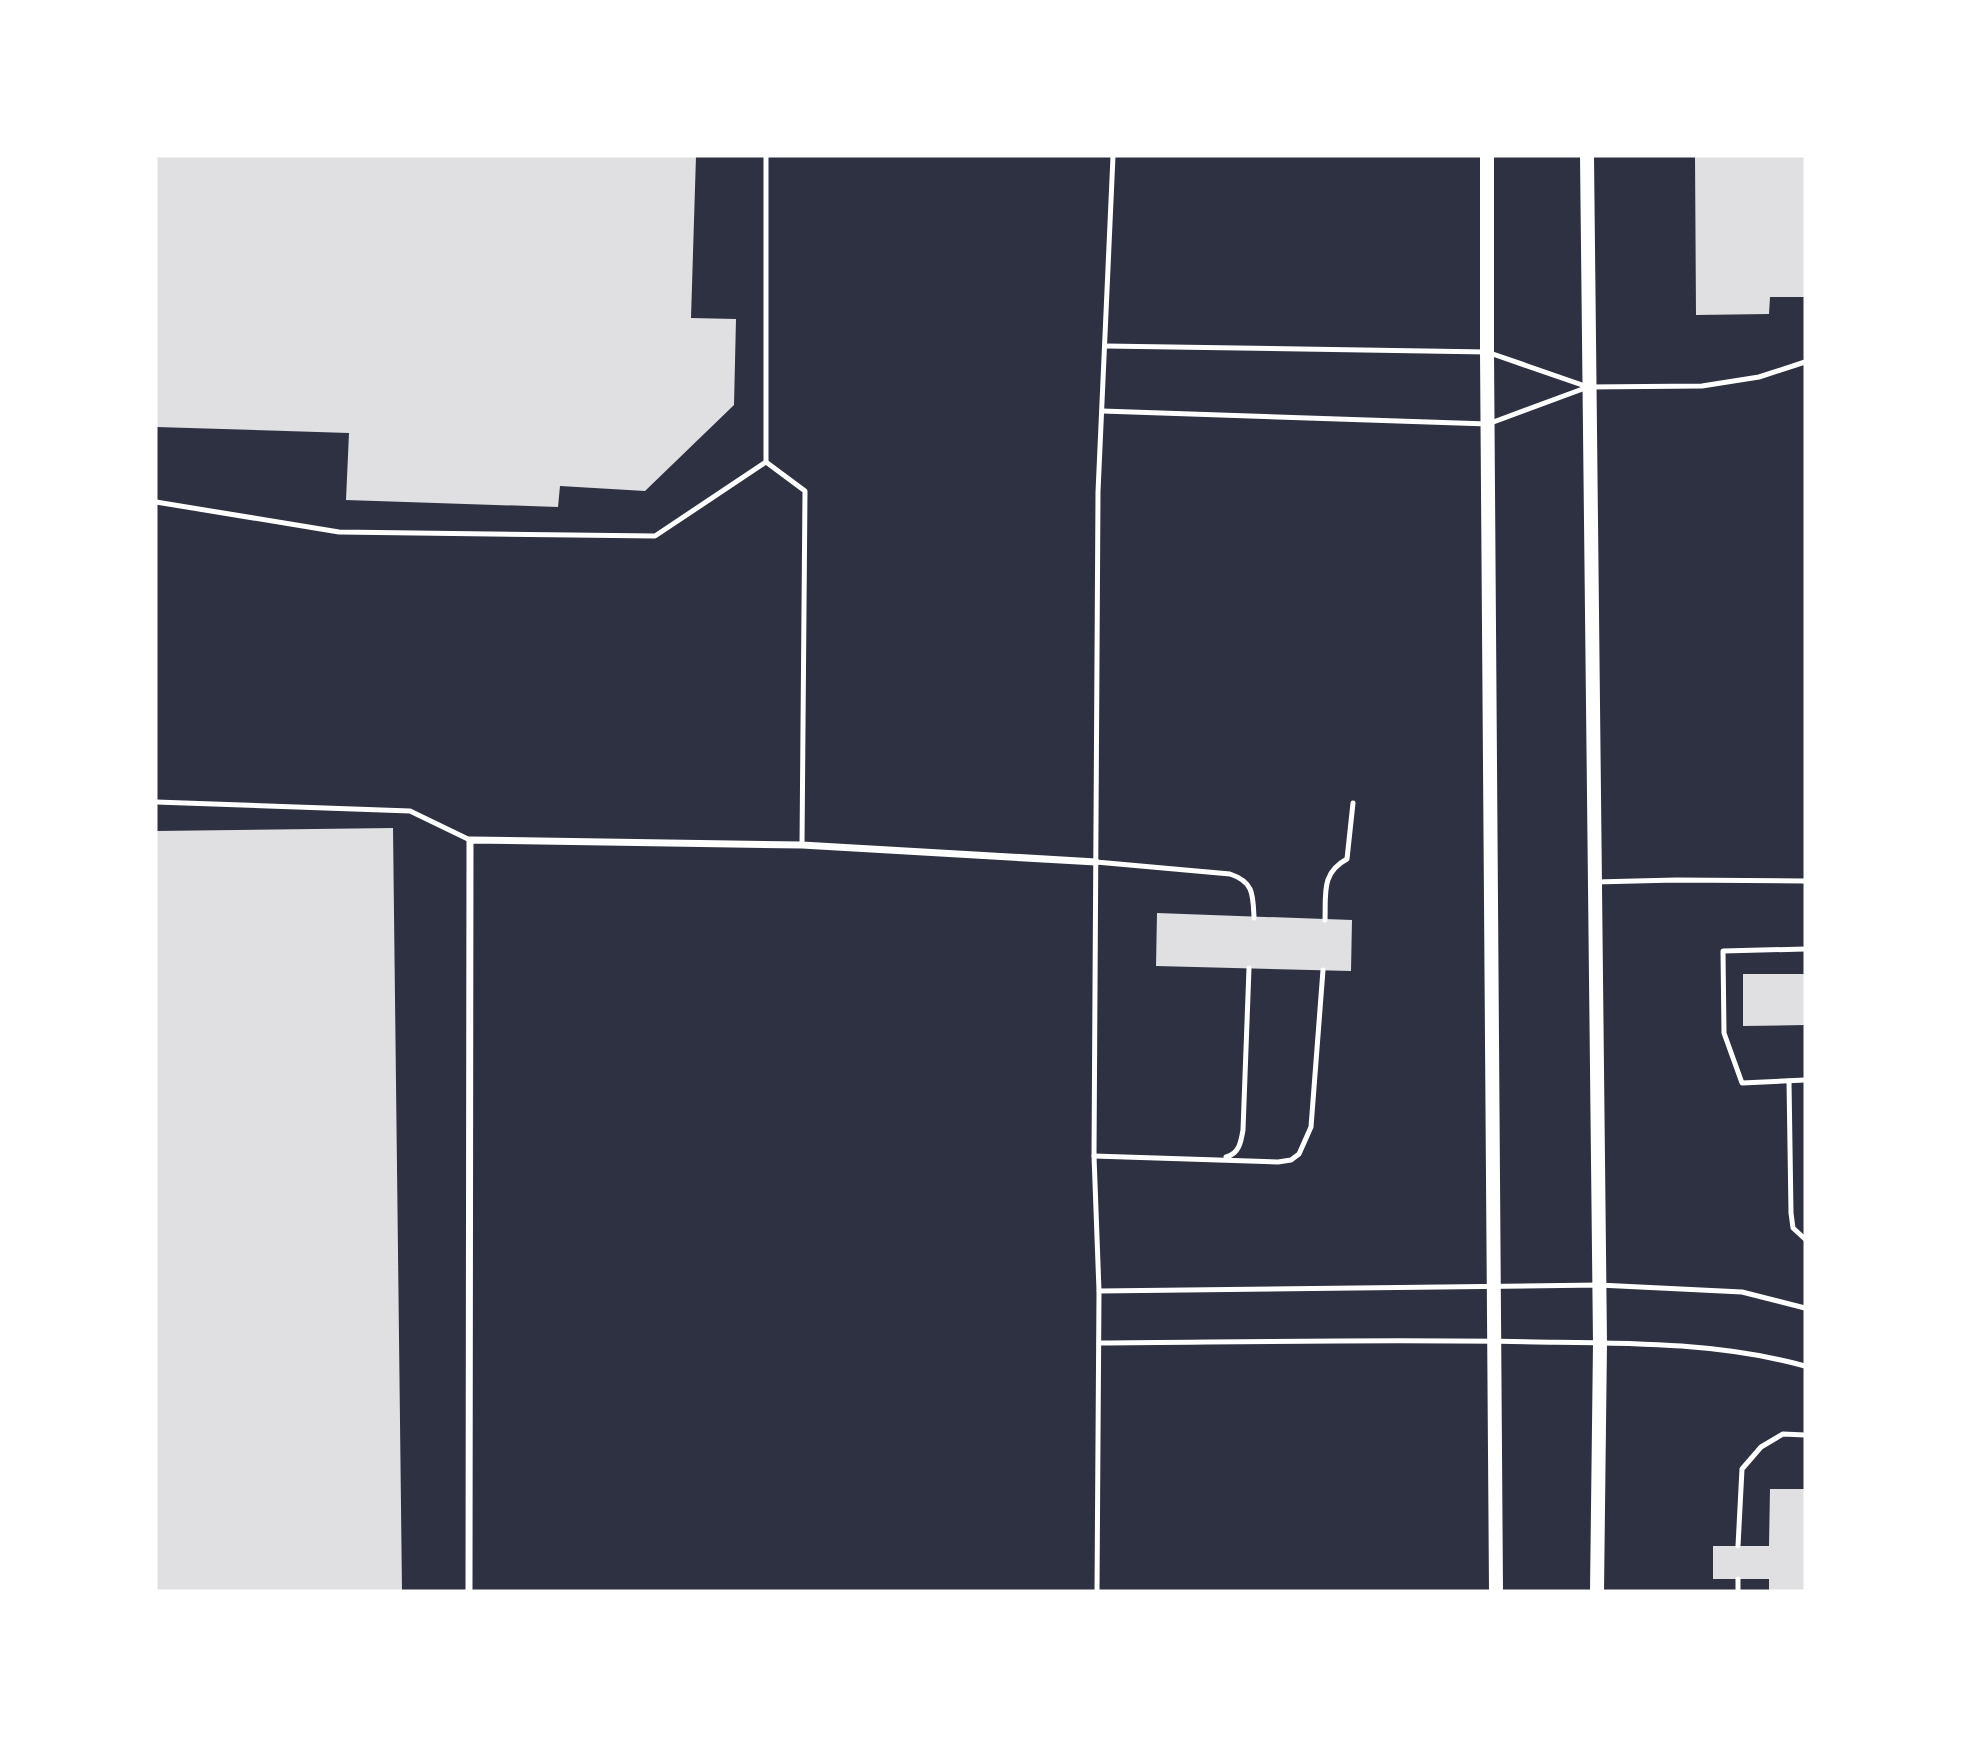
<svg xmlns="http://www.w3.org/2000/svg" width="1961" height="1747" viewBox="0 0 1961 1747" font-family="Quicksand,sans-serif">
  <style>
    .building { fill: #e0e0e3 }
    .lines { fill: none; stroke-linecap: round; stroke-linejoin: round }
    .service { stroke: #fff; stroke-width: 5 }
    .minor { stroke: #fff; stroke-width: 7 }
    .secondary { stroke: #fff; stroke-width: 14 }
  </style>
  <rect width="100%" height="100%" fill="#2d3142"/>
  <g class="building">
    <path d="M156 156H696L691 318 736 319 734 405 645 491 560 486 558 507 346 500 349 433 156 427Z"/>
    <path d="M1695 156H1805V297H1770L1769 314 1696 315Z"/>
    <path d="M393 828 402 1591H156V831Z"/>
    <path d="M1157 913 1352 920 1351 971 1156 966Z"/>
    <path d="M1743 974H1805V1025L1743 1026Z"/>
    <path d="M1770 1489H1805V1591H1769V1579H1713V1546H1769Z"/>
  </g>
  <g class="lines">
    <g class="service">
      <path d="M766 156V462L805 491 802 845"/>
      <path d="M1105 346 1487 352 1588 387"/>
      <path d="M1102 411 1488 424 1588 387 1702 386 1759 377 1805 362"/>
      <path d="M156 502 339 532 655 536 766 462"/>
      <path d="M156 802 410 811 470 840"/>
      <path d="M1096 862 1230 874C1254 882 1253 895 1254 918"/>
      <path d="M1595 882 1676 880 1805 881"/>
      <path d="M1325 920C1326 893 1321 873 1347 859L1353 803"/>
      <path d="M1805 949 1723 951 1724 1033 1742 1083 1805 1080"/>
      <path d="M1789 1081 1791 1213 1793 1228 1805 1239"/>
      <path d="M1094 1156 1278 1162 1291 1160 1299 1154 1311 1127 1323 970"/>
      <path d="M1226 1157C1239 1154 1241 1142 1243 1130L1249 968"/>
      <path d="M1099 1291 1599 1285 1742 1292 1805 1308"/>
      <path d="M1099 1343C1244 1342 1390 1339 1536 1342 1625 1343 1718 1342 1805 1366"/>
      <path d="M1738 1546 1742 1469 1761 1447 1783 1434 1805 1435"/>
      <path d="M1738 1579V1591"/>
      <path d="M1097 1591 1099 1291 1094 1156 1098 492 1113 156"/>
    </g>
    <path class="minor" d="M469 1591 470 840 802 845 1096 862"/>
    <g class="secondary">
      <path d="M1487 156V352L1496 1591"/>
      <path d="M1587 156 1600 1343 1597 1591"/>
    </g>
  </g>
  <rect width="1961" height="1747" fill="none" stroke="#ffffff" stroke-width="315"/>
</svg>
